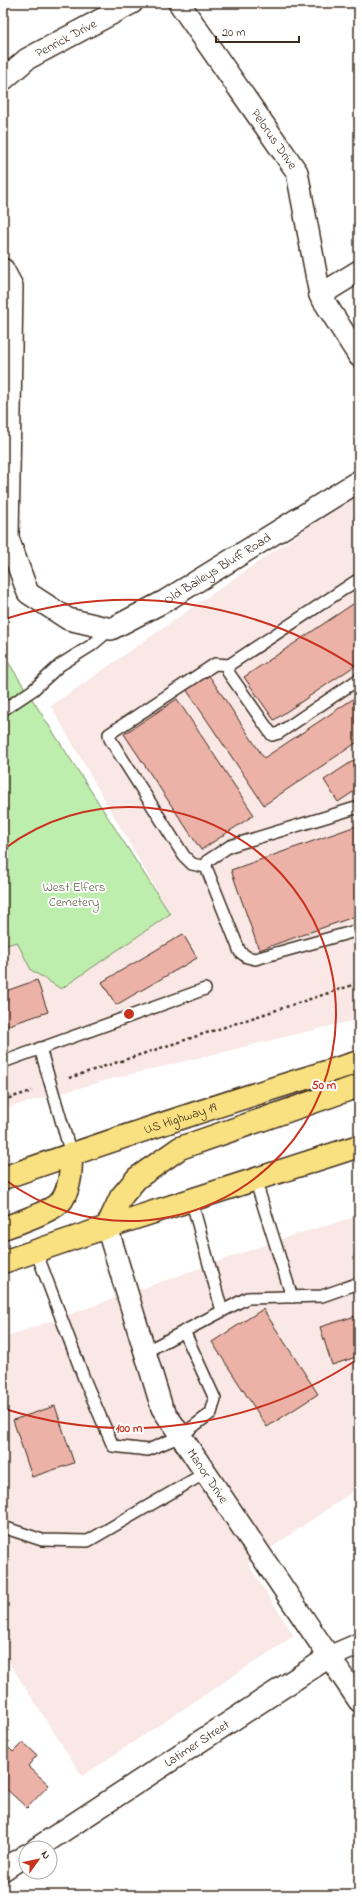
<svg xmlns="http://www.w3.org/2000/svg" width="362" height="1898" viewBox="0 0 362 1898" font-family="'Indie Flower',sans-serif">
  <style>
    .built { fill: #f9e8e5 }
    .green { fill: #beeead; stroke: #7c8c66 }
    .building { fill: #ecb2a7; stroke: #3b2a1e }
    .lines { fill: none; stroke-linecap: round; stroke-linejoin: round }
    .lane-casing { stroke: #3b2a1e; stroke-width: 14 }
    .street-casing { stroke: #3b2a1e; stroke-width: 24 }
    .highway-casing { stroke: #3b2a1e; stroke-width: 25 }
    .path { stroke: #3b2a1e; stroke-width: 2.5; stroke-dasharray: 3 3; stroke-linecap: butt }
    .lane { stroke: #fff; stroke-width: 11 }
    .street { stroke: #fff; stroke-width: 21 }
    .highway { stroke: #f9e181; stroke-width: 22 }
    .ring { fill: none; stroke: #c8321e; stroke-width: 2 }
    .labels { text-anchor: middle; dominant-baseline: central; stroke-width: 4; stroke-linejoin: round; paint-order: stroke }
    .street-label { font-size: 13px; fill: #3b2a1e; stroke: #fff }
    .park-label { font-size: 13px; fill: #5c5b42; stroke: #fff }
    .centre { fill: #c8321e; stroke: #fff; stroke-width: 2 }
    .ring-label { font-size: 12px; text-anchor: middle; font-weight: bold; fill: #c8321e; stroke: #fff; stroke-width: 4; stroke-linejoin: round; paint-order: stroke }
  </style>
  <rect width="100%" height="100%" fill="#fff"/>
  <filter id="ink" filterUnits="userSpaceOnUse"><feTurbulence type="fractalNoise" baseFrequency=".025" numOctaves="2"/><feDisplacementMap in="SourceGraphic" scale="8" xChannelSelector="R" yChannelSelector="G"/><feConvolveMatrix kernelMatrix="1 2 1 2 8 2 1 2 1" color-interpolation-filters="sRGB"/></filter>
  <g filter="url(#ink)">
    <g class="built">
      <path d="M359 492V1019L115 1078 3 1109V946L17 942 31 970 170 914 51 706Z"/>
      <path d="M359 1216V1487L248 1564 294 1636 82 1776 3 1653V1338L287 1237Z"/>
    </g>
    <path class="green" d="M3 654 170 914 61 989 31 970 17 942 3 946Z"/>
    <g class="building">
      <path d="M359 600V663L274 720 244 677Z"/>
      <path d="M208 674 264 758 359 695V741L264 805 186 689Z"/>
      <path d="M177 699 254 815 201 850 124 734Z"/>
      <path d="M359 757V788L338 802 324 780Z"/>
      <path d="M359 825V915L259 950 231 870Z"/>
      <path d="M183 934 197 958 116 1005 102 982Z"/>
      <path d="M37 980 48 1012 3 1027V992Z"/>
      <path d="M263 1309 318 1394 267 1427 212 1342Z"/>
      <path d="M359 1315V1356L332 1365 320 1327Z"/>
      <path d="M55 1406 74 1463 32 1477 13 1420Z"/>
      <path d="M3 1742 13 1752 23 1742 37 1755 28 1766 49 1785 27 1808 3 1786Z"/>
    </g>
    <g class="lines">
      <g class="lane-casing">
        <g id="lane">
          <path d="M359 579 229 665 228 672 272 735 279 733 359 679"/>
          <path d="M3 710 33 690 60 665 92 645 111 629"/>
          <path d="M359 807 230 846 207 861 206 867 240 952 247 957 255 959 359 930"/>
          <path d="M206 867 192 864 184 856 110 739 109 734 215 664 229 665"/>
          <path d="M40 1048 71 1154"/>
          <path d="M3 1062 205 989"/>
          <path d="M255 1179 292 1297"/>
          <path d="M191 1199 222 1311"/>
          <path d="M36 1251 85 1381 113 1446 148 1450 181 1436 211 1413 215 1399 184 1331"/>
          <path d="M145 1352 247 1298 322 1296 359 1283"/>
          <path d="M3 1527 42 1540 88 1541 205 1473"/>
        </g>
      </g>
      <g class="street-casing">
        <g id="street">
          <path id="s1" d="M179 3 297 172 320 295 359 356"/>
          <path id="s2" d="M3 80 27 59 132 3"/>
          <path id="s3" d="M3 269 12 286 8 538 28 593 68 619 111 629 165 601 359 481"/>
          <path d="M320 295 359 271"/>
          <path id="s4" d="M107 1227 162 1408 359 1701"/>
          <path id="s5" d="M37 1848 329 1657 359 1644"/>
          <path d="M3 1870 26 1855"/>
        </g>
      </g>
      <g class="highway-casing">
        <g id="highway">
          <path id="s6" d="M3 1178C121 1137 239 1098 359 1062"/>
          <path d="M107 1227 121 1197 137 1178 180 1148 359 1086"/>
          <path d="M3 1228C16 1224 55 1210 62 1200 71 1186 71 1169 71 1154"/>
          <path d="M3 1262 107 1227 359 1146"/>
        </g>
      </g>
      <g class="path">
        <path d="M69 1078 359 983"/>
        <path d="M3 1100 32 1091"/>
      </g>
      <use href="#lane" class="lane"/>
      <use href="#street" class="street"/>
      <use href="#highway" class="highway"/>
    </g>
  </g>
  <g class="ring">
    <path d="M4 849A207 207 0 1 1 4 1179"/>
    <path d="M358 1359A414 414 0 0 1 5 1409M5 619A414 414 0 0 1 358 669"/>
  </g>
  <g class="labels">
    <g class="street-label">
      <text stroke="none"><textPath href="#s2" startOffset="76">Penrick Drive</textPath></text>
      <text stroke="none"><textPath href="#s1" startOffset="166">Pelorus Drive</textPath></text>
      <text stroke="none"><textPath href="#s3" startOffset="544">Old Baileys Bluff Road</textPath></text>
      <text stroke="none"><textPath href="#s6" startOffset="187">US Highway 19</textPath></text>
      <text stroke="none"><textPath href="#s4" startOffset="271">Manor Drive</textPath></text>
      <text stroke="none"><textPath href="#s5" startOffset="191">Latimer Street</textPath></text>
    </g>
    <g class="park-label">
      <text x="74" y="887">West Elfers<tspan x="74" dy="15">Cemetery</tspan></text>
    </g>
  </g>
  <circle cx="129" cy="1014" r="6" class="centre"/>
  <g class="ring-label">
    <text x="324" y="1089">50 m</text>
    <text x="129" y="1432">100 m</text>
  </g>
  <rect width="362" height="1898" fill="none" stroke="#fff" stroke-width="16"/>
  <rect x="8" y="8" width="346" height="1882" fill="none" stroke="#3b2a1e" stroke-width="1.5" filter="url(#ink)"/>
  <g transform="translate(38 1860) rotate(57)"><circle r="19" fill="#ffffff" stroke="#b1aaa5"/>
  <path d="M0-3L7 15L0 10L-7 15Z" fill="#c8321e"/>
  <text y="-6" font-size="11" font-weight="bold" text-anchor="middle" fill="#3b2a1e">N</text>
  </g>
  <path d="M216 36v6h83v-6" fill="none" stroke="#3b2a1e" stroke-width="2"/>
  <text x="222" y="36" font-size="12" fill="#3b2a1e" stroke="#ffffff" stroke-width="3" paint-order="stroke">20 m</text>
</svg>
